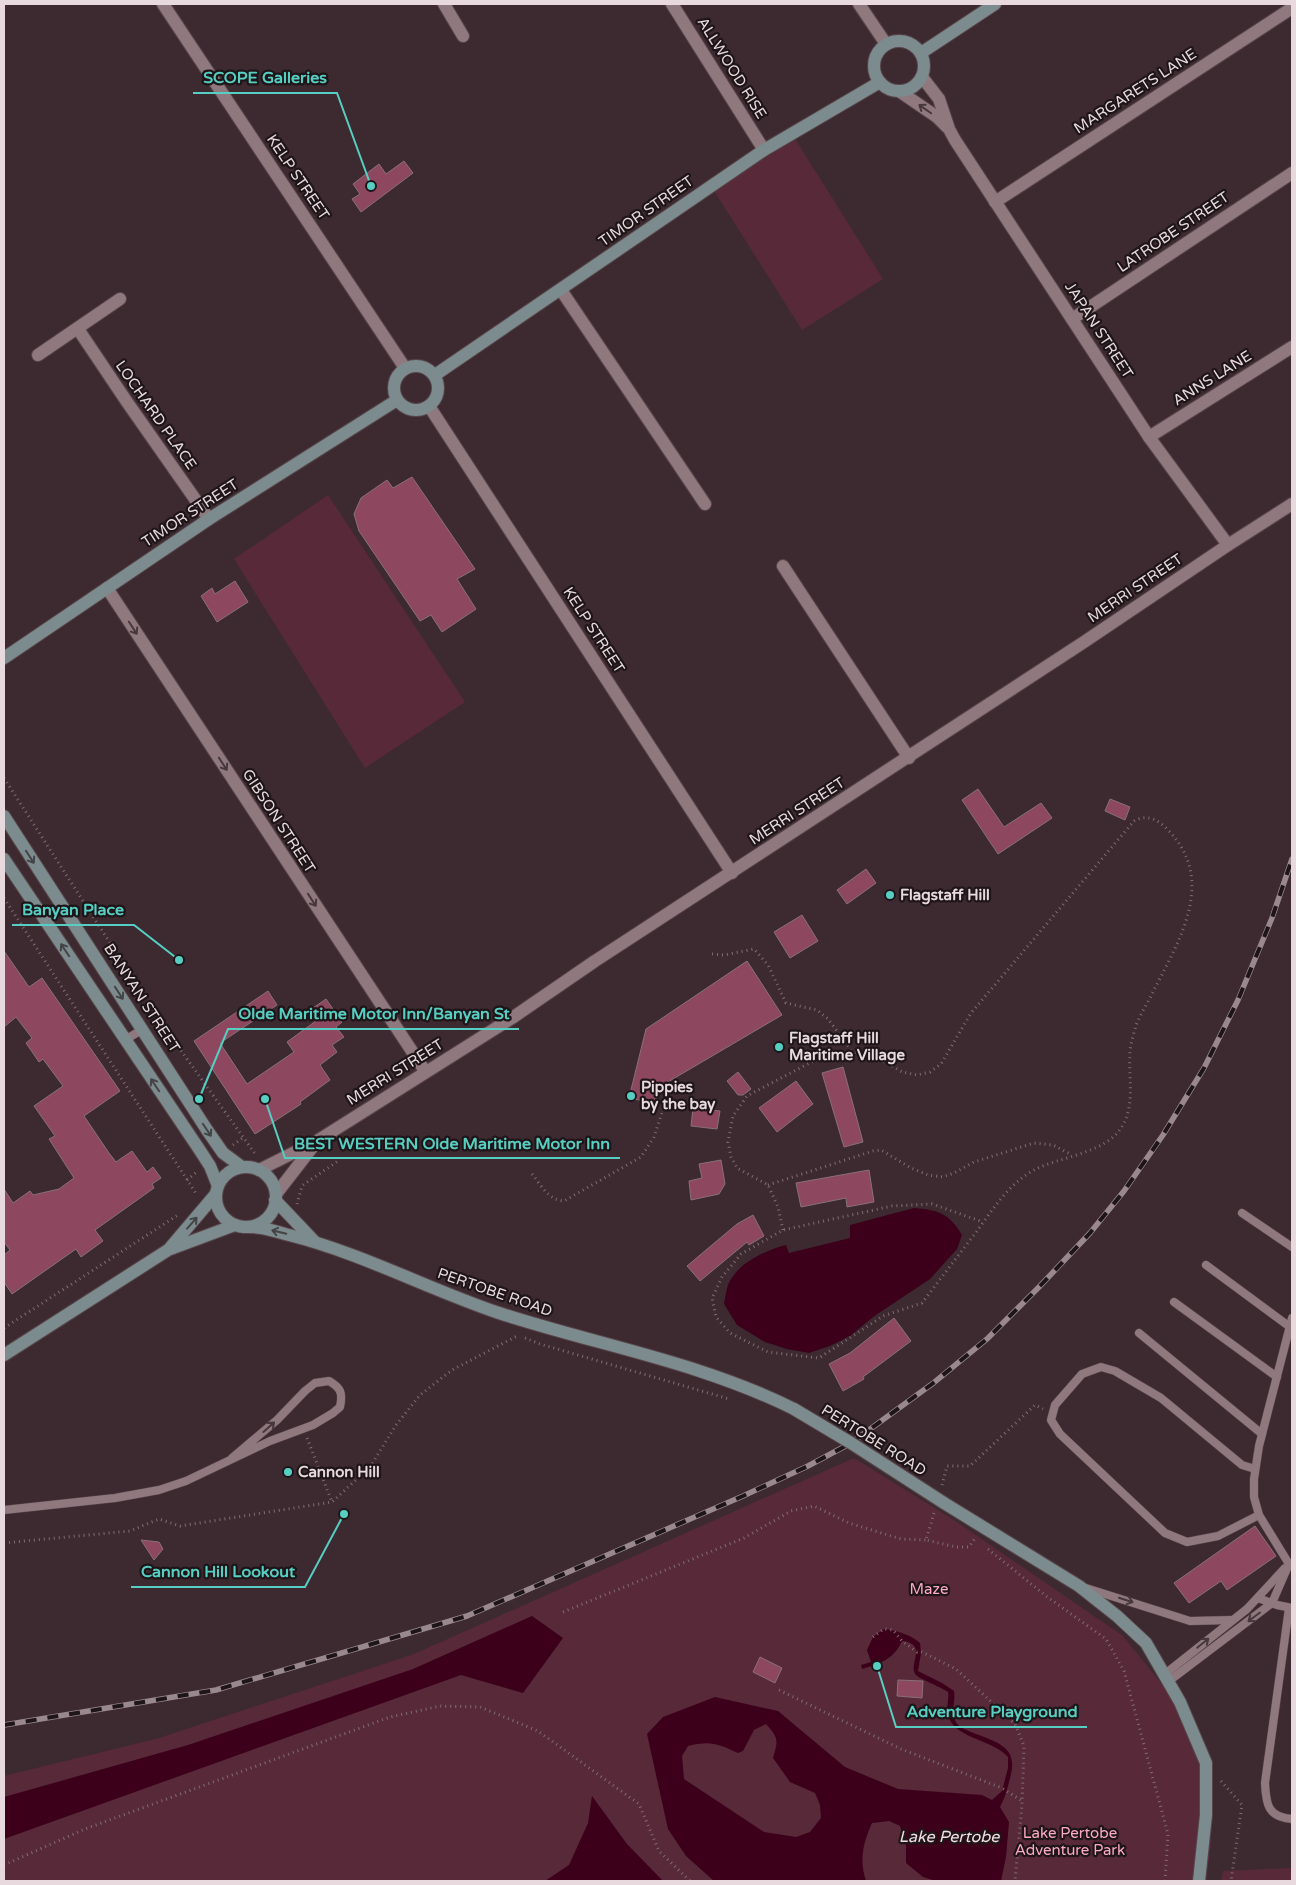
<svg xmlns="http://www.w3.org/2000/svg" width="1296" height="1885" viewBox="0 0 1296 1885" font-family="'Varela Round',sans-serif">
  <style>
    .green { fill: #582939 }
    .water { fill: #3c001a; fill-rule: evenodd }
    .building { fill: #8d475f; stroke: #887177 }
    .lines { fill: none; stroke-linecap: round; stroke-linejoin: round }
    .lane-casing { stroke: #57464b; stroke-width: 9 }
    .street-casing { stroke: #57464b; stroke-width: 14 }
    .secondary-casing { stroke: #57464b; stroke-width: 14 }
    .path { stroke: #7f6d73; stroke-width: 3; stroke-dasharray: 1 4; stroke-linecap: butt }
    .lane { stroke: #90787f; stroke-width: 8 }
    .street { stroke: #90787f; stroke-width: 12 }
    .secondary { stroke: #7c8b8d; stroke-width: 12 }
    .rail-casing { stroke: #99888d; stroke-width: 5.5 }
    .rail { stroke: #1e1518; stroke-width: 4; stroke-dasharray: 11; stroke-linecap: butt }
    .secondary-bridge-casing { stroke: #57464b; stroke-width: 14; stroke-linecap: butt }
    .secondary-bridge { stroke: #7c8b8d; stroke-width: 12 }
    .oneway { stroke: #46383c }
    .oneway2 { stroke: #444447 }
    .poi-dot { fill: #57cec2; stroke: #1e1518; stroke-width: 2 }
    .labels { text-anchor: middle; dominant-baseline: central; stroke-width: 4.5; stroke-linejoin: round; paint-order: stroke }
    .street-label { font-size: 15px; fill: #e7d9dd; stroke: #1e1518 }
    .poi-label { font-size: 15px; font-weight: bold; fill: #e7d9dd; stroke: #1e1518; text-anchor: start }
    .park-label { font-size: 15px; fill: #fca9c3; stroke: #1e1518 }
    .water-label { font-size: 16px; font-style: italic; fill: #f3dce2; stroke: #1e1518 }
    .leader { fill: none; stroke: #57cec2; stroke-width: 2 }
    .callout-dot { fill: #57cec2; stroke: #1e1518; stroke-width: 2 }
    .callout-label { font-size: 16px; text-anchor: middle; font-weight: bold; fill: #57cec2; stroke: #1e1518; stroke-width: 4.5; stroke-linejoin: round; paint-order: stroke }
  </style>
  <rect width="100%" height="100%" fill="#3d2a30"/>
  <g class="green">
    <path d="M792 134 883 279 802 330 711 186Z"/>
    <path d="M328 495 465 702 365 768 234 559Z"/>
    <path d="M854 1458 957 1522 1123 1636 1197 1728 1211 1844 1206 1881H4V1776L159 1738 414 1654Z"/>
    <path d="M1292 1868V1881H1221L1223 1871Z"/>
  </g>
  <g class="water">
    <path d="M914 1208C938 1210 949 1213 962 1235L957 1249 930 1279 873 1317 850 1336 830 1346 809 1353 787 1349 765 1342 737 1325 724 1304C725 1298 726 1291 728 1285 736 1264 766 1250 786 1245L789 1253 850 1238V1225Z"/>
    <path d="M532 1616 563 1638 523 1693 461 1675 4 1839V1797L188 1745 413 1669Z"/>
    <path d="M884 1629C896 1630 911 1635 920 1643L921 1653 918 1671 942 1683 954 1691C956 1703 949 1714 958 1725 961 1728 967 1730 971 1732 993 1741 1018 1745 1011 1774 1008 1786 1006 1796 1000 1807L1009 1822 1006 1857 1001 1881H936L923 1877 906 1863V1845L900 1826 889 1821 872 1823C863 1843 859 1860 866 1881H714L686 1856 668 1829 647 1734 663 1717 715 1697 778 1711 845 1767 898 1789 982 1795 992 1800 1002 1791 1008 1768V1757C994 1740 953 1738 948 1715 946 1708 949 1699 948 1692 941 1687 920 1679 916 1675 907 1665 929 1644 902 1641 894 1659 880 1664 862 1669L861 1665 871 1662 867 1650 873 1637ZM766 1724C779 1738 778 1741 773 1758L790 1782 815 1793 820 1805 821 1818 810 1832 796 1837 764 1832 684 1779 682 1756 688 1746C710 1740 719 1744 738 1753L743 1751 754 1730Z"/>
    <path d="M592 1796 627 1844 663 1881H545L569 1865 588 1823Z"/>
  </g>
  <g class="building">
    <path d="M404 161 413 173 361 212 352 199 360 194 353 184 379 164 386 174Z"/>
    <path d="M412 477 475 569 457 579 476 609 442 632 431 615 420 621 359 531 354 514 361 498 387 480 393 488Z"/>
    <path d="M235 581 248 602 217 622 201 596 212 588 215 594Z"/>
    <path d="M978 789 1004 827 1041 803 1052 818 998 854 962 800Z"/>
    <path d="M1110 799 1130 807 1125 820 1105 811Z"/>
    <path d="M866 869 876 883 847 904 837 890Z"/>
    <path d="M802 915 818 941 790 958 774 932Z"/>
    <path d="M4 951 29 987 42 978 120 1091 84 1116 109 1153 116 1162 132 1151 147 1172 153 1167 161 1178 152 1184 154 1188 95 1230 103 1241 81 1257 76 1249 12 1294 4 1282V1255L10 1250 4 1242V1189L13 1203 30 1191 33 1195 59 1189 74 1178 49 1139 55 1136 34 1106 63 1086 43 1059 39 1062 26 1043 32 1038 16 1017 4 1027Z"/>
    <path d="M747 961 782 1015 661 1086 655 1103 629 1098 646 1029Z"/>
    <path d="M268 991 277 1005 220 1043 247 1084 294 1052 287 1042 320 1018 313 1008 326 999 342 1022 336 1027 344 1037 332 1045 337 1052 320 1065 330 1080 300 1102 301 1104 255 1134 194 1041Z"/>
    <path d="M843 1067 863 1142 844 1147 822 1073Z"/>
    <path d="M738 1072 751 1089 743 1095H738L727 1081Z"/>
    <path d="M796 1081 813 1104 777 1132 759 1108Z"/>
    <path d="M693 1108 720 1111 717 1129 691 1126Z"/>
    <path d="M721 1160 725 1184 719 1194 691 1200 689 1181 702 1178 699 1164Z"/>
    <path d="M869 1170 874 1202 847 1207 846 1198 801 1207 796 1183Z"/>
    <path d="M753 1215 764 1236 749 1245 747 1242 700 1281 687 1266 737 1224Z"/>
    <path d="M894 1318 911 1341 863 1377 864 1379 843 1391 829 1364 850 1353Z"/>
    <path d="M1255 1526 1276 1556 1227 1590 1221 1581 1189 1603 1174 1583Z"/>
    <path d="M141 1540 159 1542 163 1549 154 1560Z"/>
    <path d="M760 1657 782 1668 775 1683 753 1672Z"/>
    <path d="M898 1680 923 1681 922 1698 897 1696Z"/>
  </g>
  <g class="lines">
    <g class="lane-casing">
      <g id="lane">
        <path d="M125 1040 143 1029"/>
        <path d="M1242 1213 1292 1247"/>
        <path d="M1206 1265 1290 1327"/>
        <path d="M1174 1302 1277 1377"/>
        <path d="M1139 1333 1262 1434"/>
        <path d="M1255 1469 1242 1465 1161 1398 1115 1371 1101 1367 1082 1374 1055 1405 1051 1420 1060 1434 1165 1533 1187 1542 1218 1536 1259 1515"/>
        <path d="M4 1510 115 1498 159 1490 186 1481 270 1441 313 1425 333 1413 340 1407C343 1393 341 1388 329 1381L315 1383 305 1391 277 1420 232 1458"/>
        <path d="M1289 1564 1259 1515 1254 1497V1479L1259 1446 1292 1318"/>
        <path d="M1086 1588 1190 1621 1232 1620"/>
        <path d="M1258 1598 1277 1605 1292 1608"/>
        <path d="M1289 1608 1265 1783C1266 1805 1268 1817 1292 1819"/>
        <path d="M1165 1674 1247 1609 1285 1568"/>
        <path d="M1169 1681 1272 1603 1289 1564"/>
      </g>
    </g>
    <g class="street-casing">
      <g id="street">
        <path d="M163 4 405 368"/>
        <path d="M444 4 463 36"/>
        <path d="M672 4 764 150"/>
        <path d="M859 4 886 44"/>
        <path d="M922 77 939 99 949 129 955 140 1149 437 1228 545"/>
        <path d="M899 91 937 117 947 127"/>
        <path d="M995 202 1292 8"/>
        <path d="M561 290 705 504"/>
        <path d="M1072 319 1292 173"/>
        <path d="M78 329 127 402 209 519"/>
        <path d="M38 355 120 299"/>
        <path d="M429 406 732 873"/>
        <path d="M1149 437 1292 347"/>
        <path d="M783 566 909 758"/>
        <path d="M107 588 425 1071"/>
        <path d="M259 1170 317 1141 512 1018 595 961 1084 642 1228 545 1292 504"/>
        <path d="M276 1194 314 1145"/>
      </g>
    </g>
    <g class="secondary-casing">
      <g id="secondary">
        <circle cx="899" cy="66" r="25"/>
        <path d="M921 53 995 4"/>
        <circle cx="416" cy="388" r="22"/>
        <path d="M435 375 764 150 880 82"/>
        <path d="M4 658 209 519 397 400"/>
        <path d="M4 816 207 1130 223 1153 242 1167"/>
        <path d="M4 859 199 1149 210 1166 218 1186"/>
        <circle cx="246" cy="1197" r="30"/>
        <path d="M275 1200 314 1241"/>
        <path d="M244 1227C260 1226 274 1231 289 1235 361 1253 428 1289 499 1313 597 1345 700 1362 794 1409"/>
        <path d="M170 1248 215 1195"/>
        <path d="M4 1355 168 1250 235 1225"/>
        <path d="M944 1503 1079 1586 1117 1616 1146 1643 1180 1702 1206 1763V1815L1199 1881"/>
      </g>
    </g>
    <g class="path">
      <path d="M4 778 164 1027 256 1155"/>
      <path d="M4 898 197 1195"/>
      <path d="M712 954 724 955 754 949 768 965 786 1003 817 1010 828 1019 851 1050"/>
      <path d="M233 1145 244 1137"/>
      <path d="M532 1174C541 1185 548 1200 564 1201L641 1157 654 1137 672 1081"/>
      <path d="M187 1180 198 1171"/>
      <path d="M303 1185 338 1161"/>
      <path d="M768 1185 873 1151 881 1150 911 1168 928 1175 943 1177 954 1173 974 1162 1034 1143 1053 1145 1072 1155"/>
      <path d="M297 1204 302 1186"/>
      <path d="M783 1230 778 1207 768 1185 737 1168 731 1157 728 1142 733 1116 747 1096 819 1058 838 1052H860L887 1063 902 1072 917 1075 930 1072 941 1064 971 1013 1134 821C1147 814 1157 819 1167 829 1220 882 1176 945 1150 998 1145 1007 1140 1016 1136 1025 1134 1033 1131 1042 1130 1051 1128 1076 1136 1106 1121 1128 1105 1153 1060 1157 1036 1169 1010 1182 993 1209 977 1231L922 1303 883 1316 819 1358 768 1352 730 1333 716 1317 712 1298 722 1277 741 1254 783 1230 892 1206 932 1204 983 1222"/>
      <path d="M4 1328 178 1215"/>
      <path d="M525 1338 540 1344 729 1399"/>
      <path d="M307 1438 332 1502"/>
      <path d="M942 1485 947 1466H970L1035 1405 1043 1409"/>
      <path d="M934 1513 926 1540 956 1547H969L975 1538"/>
      <path d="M4 1543 130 1531 159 1519 180 1526 332 1502 370 1467 396 1425 420 1395 452 1370 519 1335"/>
      <path d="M988 1549 1046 1596 1106 1639 1124 1671 1168 1834 1165 1881"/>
      <path d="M563 1612 744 1538 791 1511 814 1506 849 1523 901 1539 926 1540"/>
      <path d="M873 1637 884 1629 893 1630 902 1641 917 1652 920 1651 956 1669 1015 1724 1024 1746 1022 1804 1015 1881"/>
      <path d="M779 1690 901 1749 1002 1788 1022 1801"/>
      <path d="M1221 1781 1242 1805 1231 1881"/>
      <path d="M4 1865 85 1829 390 1717 440 1706 480 1707 538 1731 639 1804 659 1851 690 1881"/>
    </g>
    <use href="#lane" class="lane"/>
    <use href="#street" class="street"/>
    <use href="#secondary" class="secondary"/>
    <g class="rail-casing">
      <path id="rail" d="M4 1725 216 1690 467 1616 743 1496 808 1466 851 1443 932 1384 988 1338 1040 1286 1090 1233 1124 1191 1163 1135 1204 1068 1238 1000 1272 918 1292 859"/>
    </g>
    <use href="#rail" class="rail"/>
    <g class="secondary-bridge-casing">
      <path id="secondary-bridge" d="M794 1409 851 1443 944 1503"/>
    </g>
    <use href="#secondary-bridge" class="secondary-bridge"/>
  </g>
  <defs><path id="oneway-shaft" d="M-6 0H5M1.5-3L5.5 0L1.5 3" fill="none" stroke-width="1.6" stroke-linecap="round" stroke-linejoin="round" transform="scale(1.25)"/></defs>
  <g class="oneway">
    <use href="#oneway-shaft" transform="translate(925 109) rotate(-145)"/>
    <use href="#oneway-shaft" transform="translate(133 628) rotate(57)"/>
    <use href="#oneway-shaft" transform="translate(223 764) rotate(57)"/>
    <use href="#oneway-shaft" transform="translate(312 900) rotate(57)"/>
    <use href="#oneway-shaft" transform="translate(269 1427) rotate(-42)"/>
    <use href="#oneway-shaft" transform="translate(1126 1600) rotate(18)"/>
    <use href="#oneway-shaft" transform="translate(1254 1617) rotate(143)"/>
    <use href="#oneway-shaft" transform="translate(1203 1643) rotate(-39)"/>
  </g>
  <g class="oneway2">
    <use href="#oneway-shaft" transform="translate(30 857) rotate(57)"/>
    <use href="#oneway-shaft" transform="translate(65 950) rotate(-124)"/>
    <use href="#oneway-shaft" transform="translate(119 993) rotate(57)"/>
    <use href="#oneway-shaft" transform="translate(155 1085) rotate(-124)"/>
    <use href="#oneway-shaft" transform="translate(207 1130) rotate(56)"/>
    <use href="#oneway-shaft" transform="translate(192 1223) rotate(-49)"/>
    <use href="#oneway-shaft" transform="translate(279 1232) rotate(-166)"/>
  </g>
  <g class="poi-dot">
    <circle cx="890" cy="895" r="5"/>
    <circle cx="779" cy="1047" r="5"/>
    <circle cx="631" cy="1096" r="5"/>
    <circle cx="288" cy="1472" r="5"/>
  </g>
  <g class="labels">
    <g class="street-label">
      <text transform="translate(732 68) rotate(58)">ALLWOOD RISE</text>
      <text transform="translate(1135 91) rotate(-33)">MARGARETS LANE</text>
      <text transform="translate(298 177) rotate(56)">KELP STREET</text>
      <text transform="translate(646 211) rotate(-35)">TIMOR STREET</text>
      <text transform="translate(1173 232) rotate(-34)">LATROBE STREET</text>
      <text transform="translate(1099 330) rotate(57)">JAPAN STREET</text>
      <text transform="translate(1212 378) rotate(-32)">ANNS LANE</text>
      <text transform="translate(156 415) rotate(55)">LOCHARD PLACE</text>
      <text transform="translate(190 513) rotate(-33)">TIMOR STREET</text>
      <text transform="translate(1135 588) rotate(-34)">MERRI STREET</text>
      <text transform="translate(594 630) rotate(57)">KELP STREET</text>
      <text transform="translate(797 811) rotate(-33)">MERRI STREET</text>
      <text transform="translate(279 821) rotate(57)">GIBSON STREET</text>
      <text transform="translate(142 998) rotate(57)">BANYAN STREET</text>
      <text transform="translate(395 1072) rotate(-32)">MERRI STREET</text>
      <text transform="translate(495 1292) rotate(19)">PERTOBE ROAD</text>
      <text transform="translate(874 1440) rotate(32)">PERTOBE ROAD</text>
    </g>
    <g class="poi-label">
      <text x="900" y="895">Flagstaff Hill</text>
      <text x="789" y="1038">Flagstaff Hill<tspan x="789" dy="17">Maritime Village</tspan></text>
      <text x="641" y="1087">Pippies<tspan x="641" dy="17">by the bay</tspan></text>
      <text x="298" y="1472">Cannon Hill</text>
    </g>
    <g class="park-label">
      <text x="929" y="1589">Maze</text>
      <text x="1070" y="1833">Lake Pertobe<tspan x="1070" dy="17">Adventure Park</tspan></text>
    </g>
    <g class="water-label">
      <text x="949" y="1837">Lake Pertobe</text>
    </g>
  </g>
  <path class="leader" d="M371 186L337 93H193M179 960L134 925H12M199 1099L228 1029H519M265 1099L285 1158H620M344 1514L305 1587H131M877 1666L896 1727H1087"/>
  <g class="callout-dot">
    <circle cx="371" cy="186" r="5"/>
    <circle cx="179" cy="960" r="5"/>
    <circle cx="199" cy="1099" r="5"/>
    <circle cx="265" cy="1099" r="5"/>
    <circle cx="344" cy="1514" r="5"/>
    <circle cx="877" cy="1666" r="5"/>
  </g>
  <g class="callout-label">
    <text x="265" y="83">SCOPE Galleries</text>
    <text x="73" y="915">Banyan Place</text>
    <text x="374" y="1019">Olde Maritime Motor Inn/Banyan St</text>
    <text x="452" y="1149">BEST WESTERN Olde Maritime Motor Inn</text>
    <text x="218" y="1577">Cannon Hill Lookout</text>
    <text x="992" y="1717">Adventure Playground</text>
  </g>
  <rect width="1296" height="1885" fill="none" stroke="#e7d9dd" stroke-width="10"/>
</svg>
